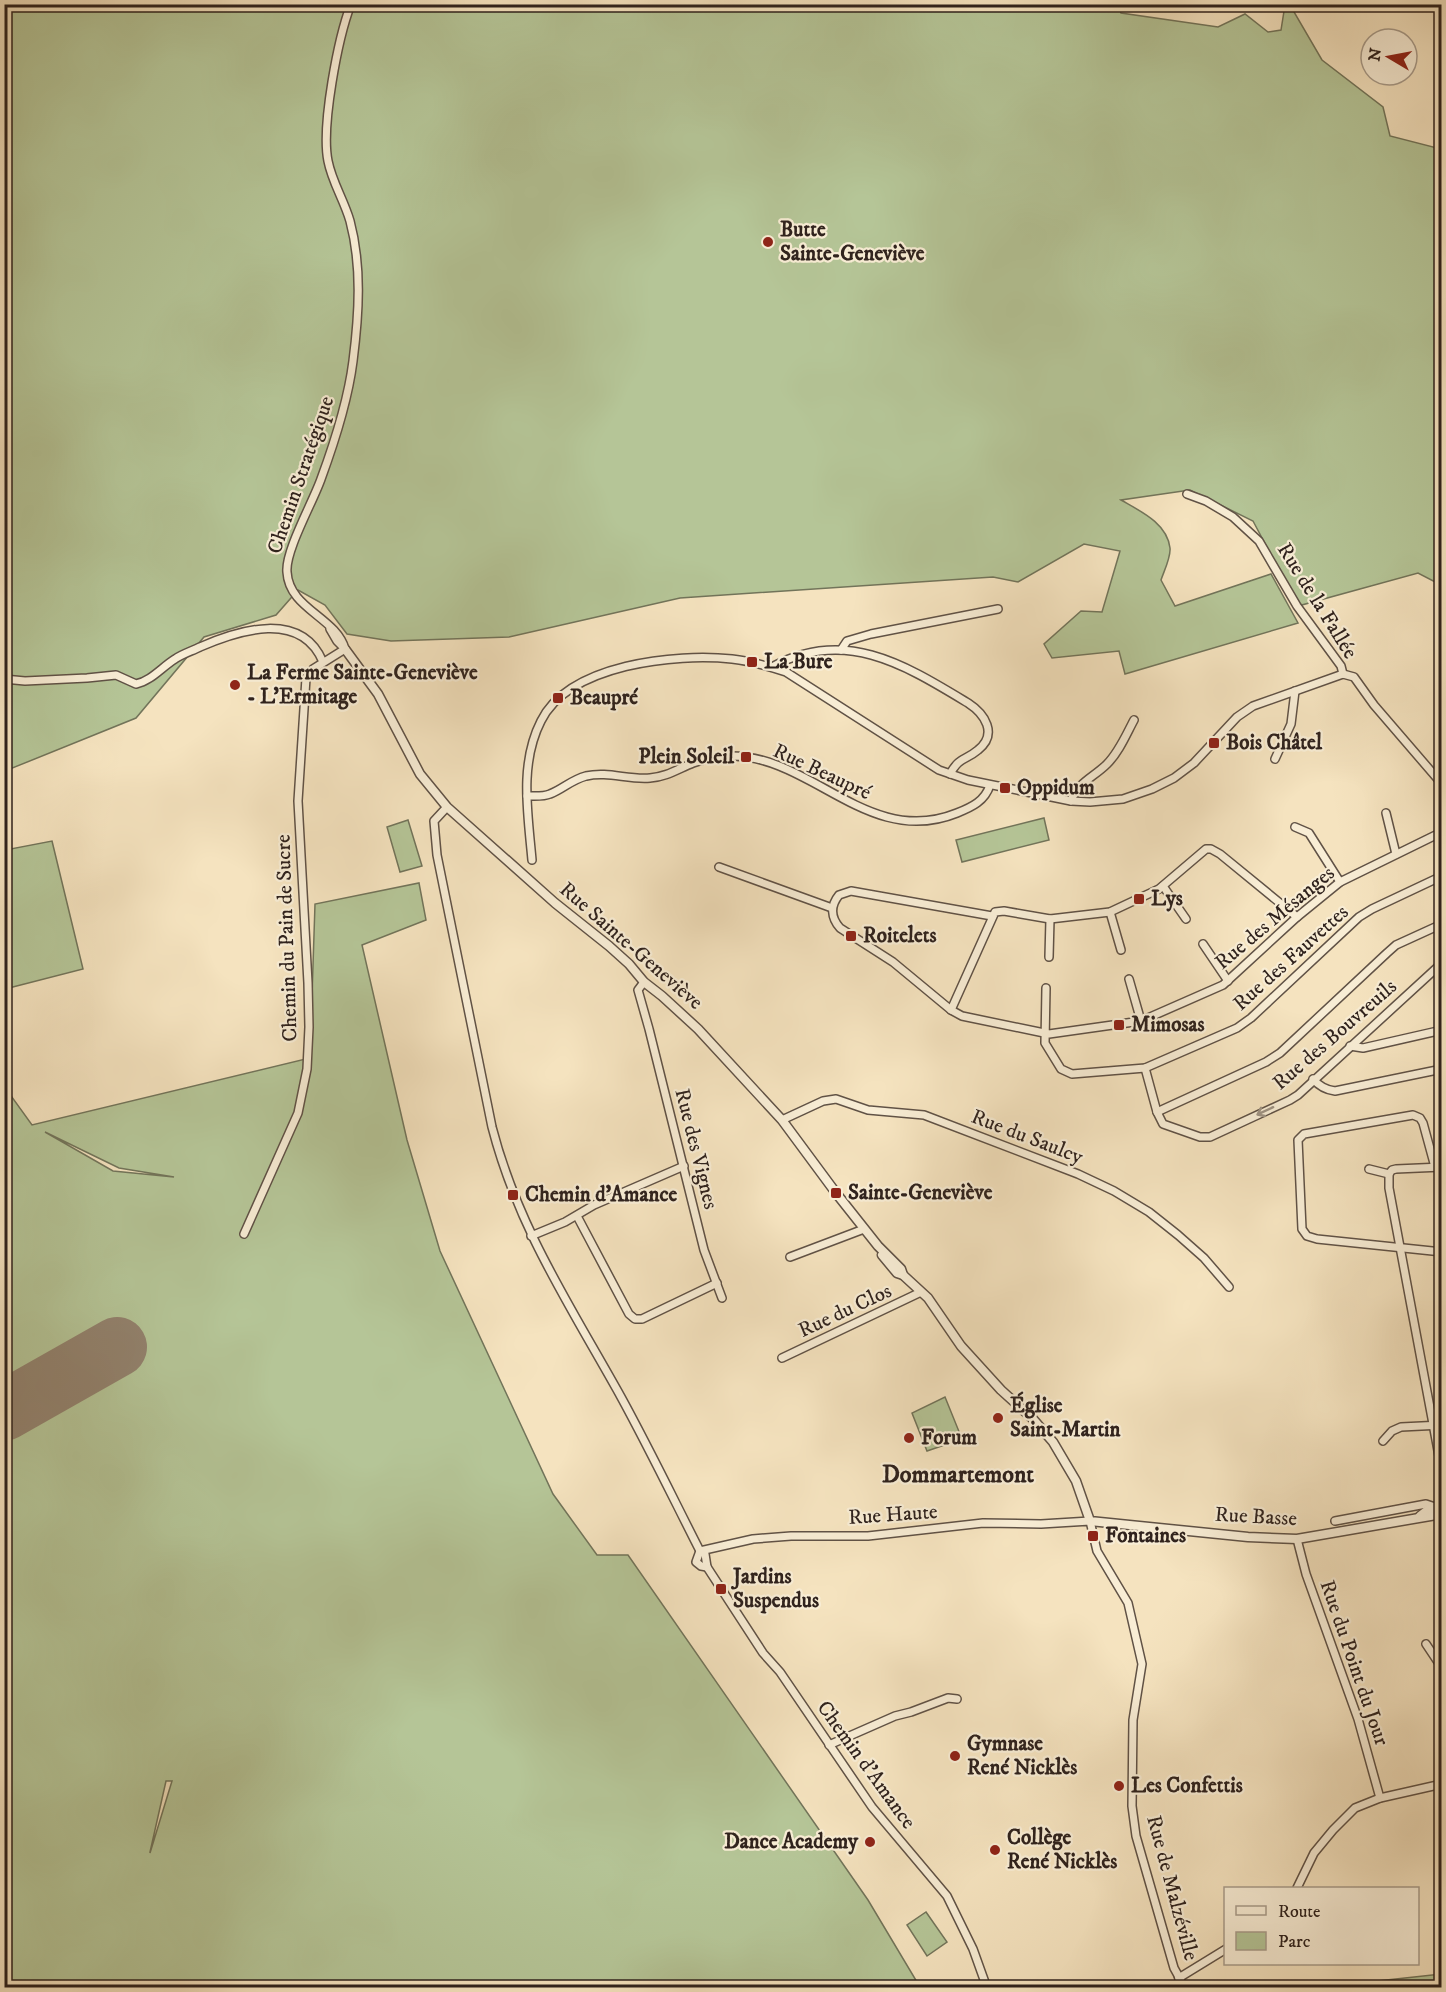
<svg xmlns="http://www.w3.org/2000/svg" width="1446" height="1992" viewBox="0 0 1446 1992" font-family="'IM FELL DW Pica',serif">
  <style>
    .green { fill: #b5c597; stroke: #72745a; stroke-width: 1.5; fill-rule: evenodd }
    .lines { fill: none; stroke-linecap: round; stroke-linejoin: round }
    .runway { stroke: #92826e; stroke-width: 60 }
    .minor-casing { stroke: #605246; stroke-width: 10 }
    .tertiary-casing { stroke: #605246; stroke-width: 11 }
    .minor { stroke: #f8edd5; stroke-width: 7 }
    .tertiary { stroke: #f8edd5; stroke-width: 8 }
    .oneway { stroke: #9e9282 }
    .poi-dot { fill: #8f2418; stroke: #f8edd5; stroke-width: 2 }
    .labels { text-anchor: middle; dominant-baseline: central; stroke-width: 4.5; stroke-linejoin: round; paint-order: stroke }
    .poi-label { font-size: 21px; font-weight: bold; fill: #2f221d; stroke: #f8edd5; text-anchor: start }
    .street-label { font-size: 21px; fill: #2f221d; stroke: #f8edd5 }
    .quarter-label { font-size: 24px; font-weight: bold; fill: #2f221d; stroke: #f8edd5 }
  </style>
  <rect width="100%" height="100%" fill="#f5e3bf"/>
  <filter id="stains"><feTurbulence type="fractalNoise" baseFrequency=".00333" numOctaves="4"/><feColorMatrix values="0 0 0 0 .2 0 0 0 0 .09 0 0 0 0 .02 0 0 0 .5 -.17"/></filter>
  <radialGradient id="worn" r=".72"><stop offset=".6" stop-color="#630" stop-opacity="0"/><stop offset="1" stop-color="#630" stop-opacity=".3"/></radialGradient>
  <g class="green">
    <path d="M1117 4 1121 13 1218 27 1245 14 1268 32 1281 30 1285 5H1290L1322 60 1383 107 1390 136 1441 149V585L1418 573 1298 606 1253 521 1190 490 1121 500C1140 511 1167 523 1170 548 1171 557 1164 571 1161 580L1175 606 1271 574 1298 623 1125 674 1119 651 1052 658 1044 644 1081 611 1102 612 1120 551 1084 544 1018 582 993 577 680 598 509 637 391 641 347 634 325 605 298 590 276 615 204 637 136 718 5 771V5Z"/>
    <path d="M1044 818 1049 840 962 862 956 840Z"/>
    <path d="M408 820 422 866 400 872 387 827Z"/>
    <path d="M52 841 83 969 5 989V850Z"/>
    <path d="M419 883 426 920 362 945 407 1140 440 1251 553 1494 597 1555H628L868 1900 920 1987H5L4 1086 32 1125 310 1058 315 904ZM45 1132 119 1168 174 1177 113 1171ZM166 1781H172L150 1853V1852Z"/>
    <path d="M945 1397 962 1439 927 1451 912 1413Z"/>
    <path d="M926 1912 947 1942 927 1956 907 1925Z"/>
    <path d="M1441 1974V1987H1379L1378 1981Z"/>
  </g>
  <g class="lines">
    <path class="runway" d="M4 1411 117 1347"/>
    <g class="minor-casing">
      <g id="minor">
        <path d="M1187 494 1206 501 1233 517 1259 541 1297 606 1341 666 1343 674"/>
        <path d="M330 629 337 641 345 649"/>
        <path d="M345 649C336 617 289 609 287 572 285 551 313 502 321 479 335 441 348 401 353 361 359 314 362 266 350 221 344 200 332 182 328 161 321 126 338 38 351 4"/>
        <path d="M841 650 847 641 871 634 998 609"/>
        <path d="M772 667C845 627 905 665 968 703 985 714 998 734 978 750 965 761 960 756 950 774"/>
        <path d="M1343 674 1354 677 1374 705 1442 784"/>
        <path d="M4 679 25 681 87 678 116 675 136 684C151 681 162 667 175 659 182 654 192 651 200 647 239 630 301 610 323 662"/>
        <path d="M1275 759 1291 724 1295 691"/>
        <path d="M527 796C534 796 543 797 550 794 563 789 571 780 586 776 608 771 628 780 650 778 666 777 678 769 693 763 704 759 717 757 729 756 811 754 868 849 957 813 972 807 985 801 990 785"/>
        <path d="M1071 801C1077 783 1094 777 1107 764 1119 752 1126 735 1134 720"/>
        <path d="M447 807 434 821 437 855 492 1127C518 1228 571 1307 621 1397 649 1448 674 1500 700 1551L705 1554 707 1567 763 1653 780 1672 872 1807 947 1896 973 1949 987 1988"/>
        <path d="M1386 813 1396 854"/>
        <path d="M1295 827 1309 833 1340 882"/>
        <path d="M532 860C528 814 519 764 541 721 569 664 676 653 732 659 751 661 768 666 786 672L939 770 968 780 1071 801 1090 802 1123 799 1152 789 1174 778 1194 763 1237 717 1253 706 1343 674"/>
        <path d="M719 867 832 908"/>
        <path d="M1163 886 1186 919"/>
        <path d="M1110 912 1121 950"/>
        <path d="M992 916 851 891 839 895C830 906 831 918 840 928L893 962 951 1010 962 1016 1049 1034 1141 1021 1223 985 1297 917 1340 882 1442 832"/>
        <path d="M1203 944 1228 981"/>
        <path d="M1049 957 1050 919"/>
        <path d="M1129 979 1141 1021"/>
        <path d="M644 982 638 990 649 1029 704 1250 722 1298"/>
        <path d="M1046 988 1045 1043 1061 1069 1072 1074 1145 1068 1237 1028 1251 1018 1359 917 1372 909 1442 876"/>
        <path d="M951 1010 995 912 1004 911 1050 919 1110 912 1159 889 1206 849H1211L1220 854 1297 917"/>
        <path d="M1350 1046 1363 1048 1442 1030"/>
        <path d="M1145 1068 1157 1112 1163 1124 1200 1137H1210L1290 1100 1298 1095 1442 963"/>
        <path d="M1313 1079C1319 1086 1326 1090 1335 1091L1442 1069"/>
        <path d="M1157 1112 1266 1062 1280 1053 1387 953 1396 945 1442 924"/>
        <path d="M782 1120 823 1101 836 1099 868 1110 924 1115 1078 1174 1114 1191 1149 1212 1178 1235 1204 1258 1229 1287"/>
        <path d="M1435 1167 1423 1123 1420 1118 1413 1115 1304 1134 1298 1140 1302 1229 1307 1236 1317 1239 1442 1252"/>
        <path d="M1369 1169 1389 1174"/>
        <path d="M1389 1174V1188L1442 1472"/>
        <path d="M1389 1174 1392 1170 1396 1169 1442 1167"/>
        <path d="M577 1216 629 1314 635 1319H642L717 1283"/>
        <path d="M244 1234 298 1113 307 1069 309 1027 308 983 298 801 306 678 313 669 345 649"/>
        <path d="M531 1236 565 1222 594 1205 684 1166"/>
        <path d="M790 1257 864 1229"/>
        <path d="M782 1358 921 1292"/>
        <path d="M1383 1441 1392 1431 1401 1427 1442 1425"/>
        <path d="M1335 1521 1426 1504 1435 1507"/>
        <path d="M1297 1539 1306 1574 1358 1719 1380 1798"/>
        <path d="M700 1551 753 1539 791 1536H868L983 1523 1041 1524 1090 1521 1097 1551 1128 1603 1142 1664 1133 1720 1132 1806 1136 1836 1174 1968 1179 1977 1182 1976 1226 1949"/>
        <path d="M700 1551 696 1562 701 1566 707 1567"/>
        <path d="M1426 1644 1442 1668"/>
        <path d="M829 1745 895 1716 911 1712 948 1698 957 1699"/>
        <path d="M1297 1888 1314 1853 1333 1830 1355 1808 1380 1798 1442 1784"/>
      </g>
    </g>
    <g class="tertiary-casing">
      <g id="tertiary">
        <path d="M345 649 378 694 420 774 447 807 555 903 609 946 629 964 644 982 662 996 698 1029 782 1120 836 1193 878 1246 901 1269 903 1275"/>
        <path d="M882 1255 897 1273 903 1275 928 1298 961 1346 1001 1390 1033 1419 1053 1442 1076 1481 1090 1521 1248 1537 1297 1539 1442 1514"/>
        <path d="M1420 1516 1429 1509 1442 1507"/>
        <path d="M1179 1977 1182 1988"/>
      </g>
    </g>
    <use href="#minor" class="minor"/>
    <use href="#tertiary" class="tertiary"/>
  </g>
  <defs><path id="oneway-shaft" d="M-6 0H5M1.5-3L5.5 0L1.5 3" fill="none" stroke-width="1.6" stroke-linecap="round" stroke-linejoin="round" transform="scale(1.5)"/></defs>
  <use class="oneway" href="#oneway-shaft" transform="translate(1265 1111) rotate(155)"/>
  <g class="poi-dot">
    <circle cx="768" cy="242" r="6"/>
    <rect x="746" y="656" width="12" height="12" rx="3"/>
    <circle cx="235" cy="685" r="6"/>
    <rect x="552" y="692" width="12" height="12" rx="3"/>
    <rect x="1208" y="737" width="12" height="12" rx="3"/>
    <rect x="740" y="751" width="12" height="12" rx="3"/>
    <rect x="999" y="782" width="12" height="12" rx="3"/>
    <rect x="1133" y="893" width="12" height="12" rx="3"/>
    <rect x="845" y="930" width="12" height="12" rx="3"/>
    <rect x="1113" y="1019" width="12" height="12" rx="3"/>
    <rect x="830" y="1187" width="12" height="12" rx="3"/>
    <rect x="507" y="1189" width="12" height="12" rx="3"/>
    <circle cx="998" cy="1418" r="6"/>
    <circle cx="909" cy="1438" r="6"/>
    <rect x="1087" y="1530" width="12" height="12" rx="3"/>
    <rect x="715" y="1583" width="12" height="12" rx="3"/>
    <circle cx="955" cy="1756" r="6"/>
    <circle cx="1119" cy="1786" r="6"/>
    <circle cx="870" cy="1842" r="6"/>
    <circle cx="995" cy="1850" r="6"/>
  </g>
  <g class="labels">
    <g class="poi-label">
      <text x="780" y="230">Butte<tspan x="780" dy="24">Sainte-Geneviève</tspan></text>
      <text x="764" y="662">La Bure</text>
      <text x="247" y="673">La Ferme Sainte-Geneviève<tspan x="247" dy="24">- L'Ermitage</tspan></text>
      <text x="570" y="698">Beaupré</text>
      <text x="1226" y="743">Bois Châtel</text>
      <text x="734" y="757" text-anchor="end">Plein Soleil</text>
      <text x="1017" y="788">Oppidum</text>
      <text x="1151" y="899">Lys</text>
      <text x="863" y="936">Roitelets</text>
      <text x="1131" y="1025">Mimosas</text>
      <text x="848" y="1193">Sainte-Geneviève</text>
      <text x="525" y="1195">Chemin d'Amance</text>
      <text x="1010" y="1406">Église<tspan x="1010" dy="24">Saint-Martin</tspan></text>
      <text x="921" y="1438">Forum</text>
      <text x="1105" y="1536">Fontaines</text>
      <text x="733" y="1577">Jardins<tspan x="733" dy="24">Suspendus</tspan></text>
      <text x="967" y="1744">Gymnase<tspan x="967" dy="24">René Nicklès</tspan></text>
      <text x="1131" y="1786">Les Confettis</text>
      <text x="1007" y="1838">Collège<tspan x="1007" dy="24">René Nicklès</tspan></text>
      <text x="858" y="1842" text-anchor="end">Dance Academy</text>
    </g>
    <g class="street-label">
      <text transform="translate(301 475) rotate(-71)">Chemin Stratégique</text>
      <text transform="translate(1317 601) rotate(58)">Rue de la Fallée</text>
      <text transform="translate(822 772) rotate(25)">Rue Beaupré</text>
      <text transform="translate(1275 918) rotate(-40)">Rue des Mésanges</text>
      <text transform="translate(287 938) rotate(-92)">Chemin du Pain de Sucre</text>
      <text transform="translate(631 946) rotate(41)">Rue Sainte-Geneviève</text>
      <text transform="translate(1291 958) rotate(-42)">Rue des Fauvettes</text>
      <text transform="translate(1335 1035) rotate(-41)">Rue des Bouvreuils</text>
      <text transform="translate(1027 1137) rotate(21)">Rue du Saulcy</text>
      <text transform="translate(696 1149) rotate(76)">Rue des Vignes</text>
      <text transform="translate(845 1311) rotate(-25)">Rue du Clos</text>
      <text transform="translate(893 1515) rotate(-4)">Rue Haute</text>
      <text transform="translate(1256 1517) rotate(3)">Rue Basse</text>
      <text transform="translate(1354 1663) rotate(71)">Rue du Point du Jour</text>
      <text transform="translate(866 1765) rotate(54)">Chemin d'Amance</text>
      <text transform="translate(1172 1888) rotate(75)">Rue de Malzéville</text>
    </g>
    <g class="quarter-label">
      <text x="958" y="1475">Dommartemont</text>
    </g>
  </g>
  <rect width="1446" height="1992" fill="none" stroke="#f5e3bf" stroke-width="24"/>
  <rect x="6" y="6" width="1434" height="1980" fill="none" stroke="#2f221d" stroke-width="3"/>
  <rect x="12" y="12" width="1422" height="1968" fill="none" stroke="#2f221d" stroke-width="1.5"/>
  <rect x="1224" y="1887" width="195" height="78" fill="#f8edd5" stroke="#a89c8b" stroke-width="1.5"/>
  <rect x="1236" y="1906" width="30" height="9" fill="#f8edd5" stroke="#a89c8b" stroke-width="1.5"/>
  <text x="1278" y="1917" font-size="18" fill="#2f221d">Route</text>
  <rect x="1236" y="1932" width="30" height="18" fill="#b5c597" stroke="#a89c8b" stroke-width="1.5"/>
  <text x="1278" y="1947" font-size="18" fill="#2f221d">Parc</text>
  <g transform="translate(1389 57) rotate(280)"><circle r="28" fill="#f8edd5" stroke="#a89c8b" stroke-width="1.5"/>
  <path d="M0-4.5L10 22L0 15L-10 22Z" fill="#8f2418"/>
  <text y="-9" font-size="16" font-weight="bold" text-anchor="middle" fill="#2f221d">N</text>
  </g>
  <rect width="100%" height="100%" filter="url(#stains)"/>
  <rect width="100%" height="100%" fill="url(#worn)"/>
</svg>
